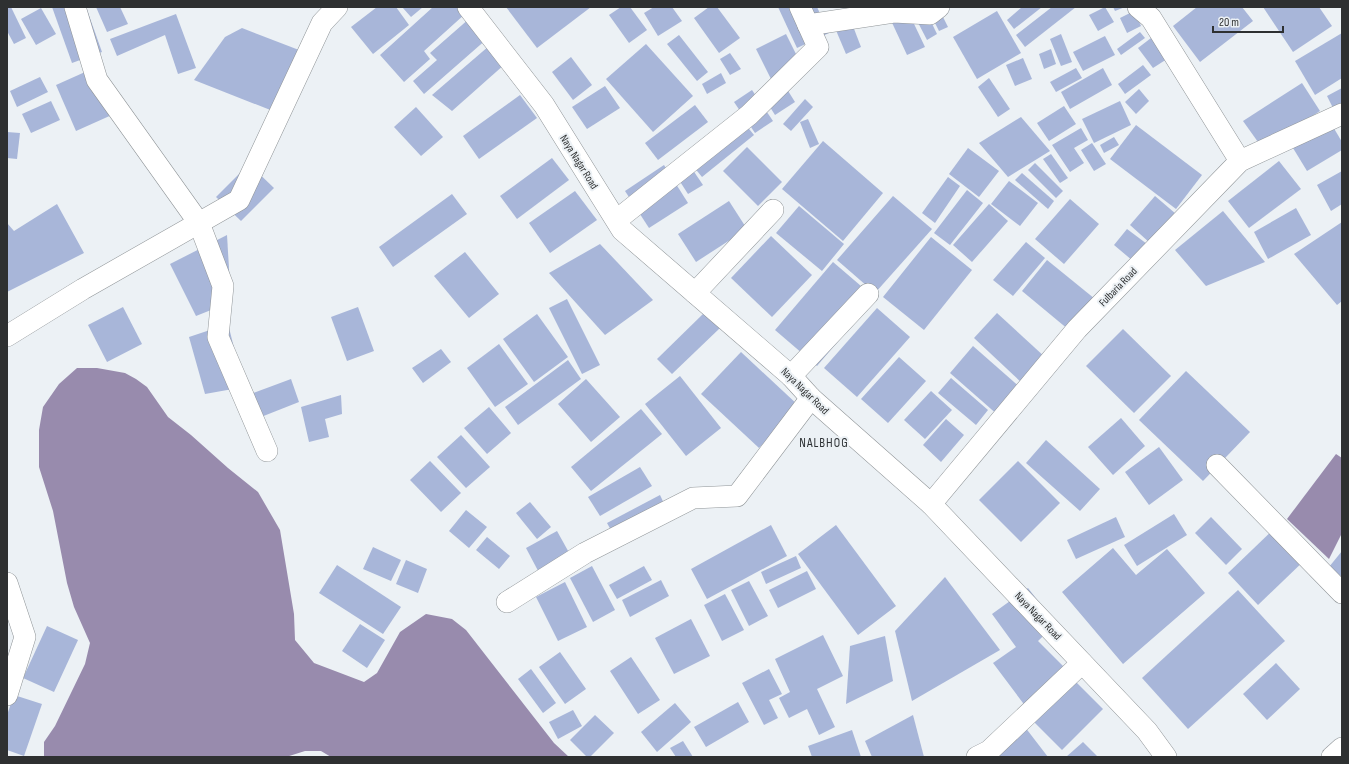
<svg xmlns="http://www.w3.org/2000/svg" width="1349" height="764" viewBox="0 0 1349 764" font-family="'Sofia Sans Condensed',sans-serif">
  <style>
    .water { fill: #988bad }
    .building { fill: #a8b6d9 }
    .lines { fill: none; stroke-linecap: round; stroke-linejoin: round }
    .street-casing { stroke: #909598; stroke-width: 22 }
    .street { stroke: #fff; stroke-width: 21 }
    .labels { text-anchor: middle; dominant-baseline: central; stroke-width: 4; stroke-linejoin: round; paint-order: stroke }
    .street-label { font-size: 11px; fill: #2e3031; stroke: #ecf1f5 }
    .quarter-label { font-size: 13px; letter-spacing: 1px; fill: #2c3033; stroke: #ecf1f5 }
  </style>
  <rect width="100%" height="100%" fill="#ecf1f5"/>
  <g class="water">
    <path d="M77 368H97L125 373 136 379 147 387 168 417 191 435 228 468 258 492 280 530 294 614 295 640 314 663 364 682 377 673 400 632 426 614 452 619 466 630 554 743 569 757H331L321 751H305L286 757H44V742L55 726 85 664 90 643 74 607 67 583 53 511 39 467V430L43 407 59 384Z"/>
    <path d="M1336 454 1342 458V533L1329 559 1287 519Z"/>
  </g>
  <g class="building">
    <path d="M9 7H11L26 38 14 44 7 31V8Z"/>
    <path d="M52 7H86L102 52 72 63Z"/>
    <path d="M96 7H120L128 24 107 32Z"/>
    <path d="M377 7H396L409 25 373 54 351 27Z"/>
    <path d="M402 7H423L411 17Z"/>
    <path d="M433 7H459L465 14 424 51 430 59 404 82 380 55Z"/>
    <path d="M506 7H591L537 48Z"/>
    <path d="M621 7H630L647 30 629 43 609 15Z"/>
    <path d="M654 7H672L682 21 658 36 644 13Z"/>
    <path d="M709 7H717L740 38 719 53 694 18Z"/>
    <path d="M778 7H817L829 33 797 48Z"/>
    <path d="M906 7 925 47 907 55 888 14Z"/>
    <path d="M910 7H924L937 34 927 40Z"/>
    <path d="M927 7H938L948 27 939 31Z"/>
    <path d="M1022 7H1042L1014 29 1007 20Z"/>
    <path d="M1052 7H1076L1025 47 1016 35Z"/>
    <path d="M1105 7 1114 22 1098 31 1089 15Z"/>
    <path d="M1113 7H1125L1115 11Z"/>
    <path d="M1197 7H1242L1253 21 1200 62 1173 26Z"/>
    <path d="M1263 7H1319L1332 26 1293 52Z"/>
    <path d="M41 8 56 34 36 45 21 19Z"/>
    <path d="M997 11 1021 53 977 79 953 37Z"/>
    <path d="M1134 11 1141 26 1127 33 1120 18Z"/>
    <path d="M176 14 196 68 178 74 165 35 117 56 110 39Z"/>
    <path d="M470 18 488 38 424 94 413 81 437 60 430 53Z"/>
    <path d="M851 21 861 47 846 54 835 28Z"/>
    <path d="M242 28 312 55 288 117 194 80 225 37Z"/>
    <path d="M1140 32 1145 38 1121 55 1117 49Z"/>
    <path d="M1342 33V78L1315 95 1295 61Z"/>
    <path d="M786 34 801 64 771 79 756 49Z"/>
    <path d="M1061 34 1072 62 1061 66 1050 39Z"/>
    <path d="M679 35 708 72 697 81 667 44Z"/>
    <path d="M1105 36 1115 55 1083 71 1073 52Z"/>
    <path d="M1151 38 1167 59 1153 68 1138 48Z"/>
    <path d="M646 44 693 96 653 132 606 79Z"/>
    <path d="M489 46 505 64 452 111 432 95Z"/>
    <path d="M1051 49 1056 64 1044 69 1039 54Z"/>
    <path d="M730 53 741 69 730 75 720 59Z"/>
    <path d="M571 57 592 85 573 100 552 72Z"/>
    <path d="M1023 58 1032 79 1015 86 1006 65Z"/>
    <path d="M1143 65 1151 75 1125 94 1118 84Z"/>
    <path d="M94 68 114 114 76 131 56 85Z"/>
    <path d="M1076 68 1082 78 1056 92 1050 82Z"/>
    <path d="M1103 68 1112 85 1070 109 1061 92Z"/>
    <path d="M721 73 726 83 707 94 702 84Z"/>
    <path d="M40 77 48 92 17 107 10 91Z"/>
    <path d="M780 78 795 102 775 115 760 91Z"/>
    <path d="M989 78 1010 109 998 117 978 87Z"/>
    <path d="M1302 83 1320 111 1263 149 1243 121Z"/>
    <path d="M605 86 620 108 587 129 572 107Z"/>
    <path d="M1342 88V111L1336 114 1327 96Z"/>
    <path d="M1139 89 1149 101 1136 114 1125 102Z"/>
    <path d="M752 90 773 121 755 133 734 102Z"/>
    <path d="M520 95 537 118 479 159 463 136Z"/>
    <path d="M805 99 813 107 791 131 783 124Z"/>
    <path d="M51 101 60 120 31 133 22 114Z"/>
    <path d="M1120 101 1131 125 1094 143 1082 119Z"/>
    <path d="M695 105 708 122 658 160 645 143Z"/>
    <path d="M1064 106 1076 124 1049 141 1037 123Z"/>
    <path d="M416 107 443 137 421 156 394 127Z"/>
    <path d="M1021 117 1050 151 1008 177 979 143Z"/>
    <path d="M808 119 819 144 810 148 800 122Z"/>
    <path d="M745 124 754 135 702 177 693 166Z"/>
    <path d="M1136 125 1202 175 1176 209 1110 159Z"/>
    <path d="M1332 125 1342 142V150L1307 171 1293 148Z"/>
    <path d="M1081 128 1088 140 1074 148 1084 163 1070 172 1052 145Z"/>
    <path d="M7 132 20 133 17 159 7 158Z"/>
    <path d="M1114 137 1119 145 1104 153 1100 145Z"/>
    <path d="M823 141 883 193 843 241 782 189Z"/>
    <path d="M1092 143 1106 164 1094 171 1081 150Z"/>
    <path d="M747 147 782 182 758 206 723 171Z"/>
    <path d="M968 148 999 171 979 197 949 174Z"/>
    <path d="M1051 154 1068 178 1060 183 1043 159Z"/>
    <path d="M684 157 703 185 688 194 670 166Z"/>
    <path d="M552 158 569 180 517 219 500 196Z"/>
    <path d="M1279 161 1301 189 1249 228 1228 201Z"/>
    <path d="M1035 163 1063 191 1056 198 1028 170Z"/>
    <path d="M249 164 274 188 241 221 216 197Z"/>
    <path d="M664 165 688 203 649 228 625 191Z"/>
    <path d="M1342 171V204L1331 211 1317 185Z"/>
    <path d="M1022 173 1054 201 1048 209 1015 180Z"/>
    <path d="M948 177 960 186 935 223 922 213Z"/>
    <path d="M1009 181 1038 203 1020 226 991 204Z"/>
    <path d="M967 190 983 203 950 245 934 233Z"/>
    <path d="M575 191 597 220 550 253 529 223Z"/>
    <path d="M452 194 467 214 393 267 379 247Z"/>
    <path d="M893 196 932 229 875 293 837 260Z"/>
    <path d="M1155 196 1176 214 1150 243 1130 225Z"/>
    <path d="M1070 199 1099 224 1064 264 1035 239Z"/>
    <path d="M729 201 747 229 696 262 678 234Z"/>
    <path d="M57 204 84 253 7 292V223L14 231Z"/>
    <path d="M989 204 1008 221 972 262 953 245Z"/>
    <path d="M799 206 844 244 822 271 776 233Z"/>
    <path d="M1296 208 1311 235 1268 259 1254 232Z"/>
    <path d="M1223 211 1265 262 1206 286 1175 250Z"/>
    <path d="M1342 222V301L1337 305 1294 254Z"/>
    <path d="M1127 229 1147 244 1133 261 1114 245Z"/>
    <path d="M227 235 231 302 196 316 170 264Z"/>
    <path d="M771 236 812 275 772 317 731 278Z"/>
    <path d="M931 237 972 270 924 330 883 297Z"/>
    <path d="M1026 242 1045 258 1013 296 993 280Z"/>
    <path d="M600 244 653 300 605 335 549 273Z"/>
    <path d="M465 252 499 294 469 318 434 276Z"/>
    <path d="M1047 260 1095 299 1069 330 1022 291Z"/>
    <path d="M833 262 875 298 817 366 775 330Z"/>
    <path d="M567 299 600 365 582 374 549 308Z"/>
    <path d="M123 307 142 344 107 362 88 325Z"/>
    <path d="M358 307 374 351 347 361 331 317Z"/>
    <path d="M877 308 910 337 857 397 824 368Z"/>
    <path d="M704 313 720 328 672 374 657 359Z"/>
    <path d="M997 313 1046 358 1023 384 974 338Z"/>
    <path d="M537 314 568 357 534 382 503 339Z"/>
    <path d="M228 324 244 387 205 394 189 337Z"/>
    <path d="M1123 329 1171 376 1134 413 1086 366Z"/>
    <path d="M499 344 528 384 495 407 467 368Z"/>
    <path d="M973 346 1022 389 999 416 950 373Z"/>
    <path d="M441 349 451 362 423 383 412 368Z"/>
    <path d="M741 352 799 406 759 448 701 394Z"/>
    <path d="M899 357 926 381 888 423 861 399Z"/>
    <path d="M568 360 581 379 518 425 505 407Z"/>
    <path d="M1186 371 1250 432 1203 481 1139 420Z"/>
    <path d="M680 376 721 428 686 456 645 404Z"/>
    <path d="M951 378 988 410 976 425 938 393Z"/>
    <path d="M291 379 299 402 261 417 253 393Z"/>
    <path d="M586 379 620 417 591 442 558 404Z"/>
    <path d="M931 391 952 410 925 439 904 420Z"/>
    <path d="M341 395 342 414 325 419 329 437 309 442 301 407Z"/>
    <path d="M489 407 511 433 487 454 464 428Z"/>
    <path d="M641 409 662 434 591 491 571 467Z"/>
    <path d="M1121 418 1145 446 1113 475 1088 447Z"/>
    <path d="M946 419 964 435 941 462 923 445Z"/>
    <path d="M461 435 490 467 466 488 437 457Z"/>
    <path d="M1046 440 1100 489 1080 511 1026 463Z"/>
    <path d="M1159 447 1183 480 1149 505 1125 472Z"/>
    <path d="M430 461 461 493 441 512 410 480Z"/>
    <path d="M1018 461 1060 503 1021 542 979 500Z"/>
    <path d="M640 467 652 486 600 516 588 497Z"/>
    <path d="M660 495 669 514 617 541 607 523Z"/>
    <path d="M530 502 551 527 537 539 516 513Z"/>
    <path d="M466 510 487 527 469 548 449 531Z"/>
    <path d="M1174 514 1187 535 1137 566 1124 545Z"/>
    <path d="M1116 517 1125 537 1076 559 1067 540Z"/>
    <path d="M1211 517 1242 549 1226 565 1195 533Z"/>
    <path d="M771 525 787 556 707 599 691 569Z"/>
    <path d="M836 525 896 606 858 635 798 554Z"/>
    <path d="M1278 525 1308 557 1258 605 1228 573Z"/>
    <path d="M557 531 577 567 545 584 526 548Z"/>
    <path d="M487 537 510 556 499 569 476 550Z"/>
    <path d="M373 547 401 560 391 581 363 569Z"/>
    <path d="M1113 548 1136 575 1167 549 1205 593 1123 664 1062 592Z"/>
    <path d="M1342 551V577L1329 567Z"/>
    <path d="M796 556 801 568 766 584 761 572Z"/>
    <path d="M406 560 427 569 418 593 396 584Z"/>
    <path d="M337 565 401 607 383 634 319 593Z"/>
    <path d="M592 566 615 610 593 622 570 578Z"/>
    <path d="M644 566 652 580 617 599 609 585Z"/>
    <path d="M807 571 816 589 778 608 769 590Z"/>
    <path d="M945 577 1000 650 912 701 895 631Z"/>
    <path d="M661 580 669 596 630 617 622 600Z"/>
    <path d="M749 581 768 616 749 626 731 590Z"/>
    <path d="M565 582 587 627 558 641 536 597Z"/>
    <path d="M1028 588 1056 624 1038 641 1069 672 1026 707 993 663 1016 647 992 614Z"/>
    <path d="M1238 590 1285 641 1188 729 1142 678Z"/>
    <path d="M725 594 744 630 722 641 704 605Z"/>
    <path d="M691 619 710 656 674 674 655 638Z"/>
    <path d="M360 624 385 640 367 668 342 651Z"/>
    <path d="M47 626 78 640 54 692 23 678Z"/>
    <path d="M823 635 843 676 817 689 835 727 819 735 807 709 789 718 779 698 790 692 775 659Z"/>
    <path d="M885 636 893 681 846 704 850 646Z"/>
    <path d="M560 652 586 689 565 704 539 667Z"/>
    <path d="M631 657 660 700 638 714 610 671Z"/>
    <path d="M1276 663 1300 689 1267 720 1243 694Z"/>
    <path d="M531 669 556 703 543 713 518 679Z"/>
    <path d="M769 669 782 694 769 700 778 718 764 725 742 683Z"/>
    <path d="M1070 676 1103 709 1062 750 1029 717Z"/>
    <path d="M14 695 42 704 24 756 7 750V715Z"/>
    <path d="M738 702 749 722 706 747 694 727Z"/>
    <path d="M675 703 691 722 657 752 641 732Z"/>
    <path d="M573 710 582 726 558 739 549 722Z"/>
    <path d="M595 715 614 733 590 757H587L570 740Z"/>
    <path d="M913 715 924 757H872L865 741Z"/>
    <path d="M1018 718 1048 757H968Z"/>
    <path d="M852 730 861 757H812L808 746Z"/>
    <path d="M683 741 693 757H676L670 748Z"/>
    <path d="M1083 742 1098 757H1066Z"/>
  </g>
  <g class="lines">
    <g class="street-casing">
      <g id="street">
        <path d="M75 7 97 80 199 223 223 286 218 337 267 451"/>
        <path d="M468 7 544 105 622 230 791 376 811 398 931 504 1147 731 1166 757"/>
        <path d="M1138 7 1151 18 1240 161"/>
        <path d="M808 25 894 12 930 14 939 7"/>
        <path d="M623 215 749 115 818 47 800 7"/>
        <path d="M695 293 773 210"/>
        <path d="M7 336 83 289 239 200 322 23 337 7"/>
        <path d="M791 376 868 294"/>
        <path d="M1217 465 1342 593"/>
        <path d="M931 504 1077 329 1240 161 1342 114"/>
        <path d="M7 583 25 637 7 695"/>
        <path d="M507 602 585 553 693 498 737 496 811 398"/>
        <path d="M977 757 989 751 1082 663"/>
        <path d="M1332 757 1342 748"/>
      </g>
    </g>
    <use href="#street" class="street"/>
  </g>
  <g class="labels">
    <g class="street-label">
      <text transform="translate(579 162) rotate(58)">Naya Nagar Road</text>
      <text transform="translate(1118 287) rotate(-46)">Fulbaria Road</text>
      <text transform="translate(805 391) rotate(44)">Naya Nagar Road</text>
      <text transform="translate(1038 616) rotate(46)">Naya Nagar Road</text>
    </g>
    <g class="quarter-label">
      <text x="824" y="443">NALBHOG</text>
    </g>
  </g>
  <rect width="1349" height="764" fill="none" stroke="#2e3031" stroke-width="16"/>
  <path d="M1213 26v6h70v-6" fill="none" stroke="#2e3031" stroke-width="2"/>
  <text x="1219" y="26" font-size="12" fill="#2e3031" stroke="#ecf1f5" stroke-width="3" paint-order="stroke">20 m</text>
</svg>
